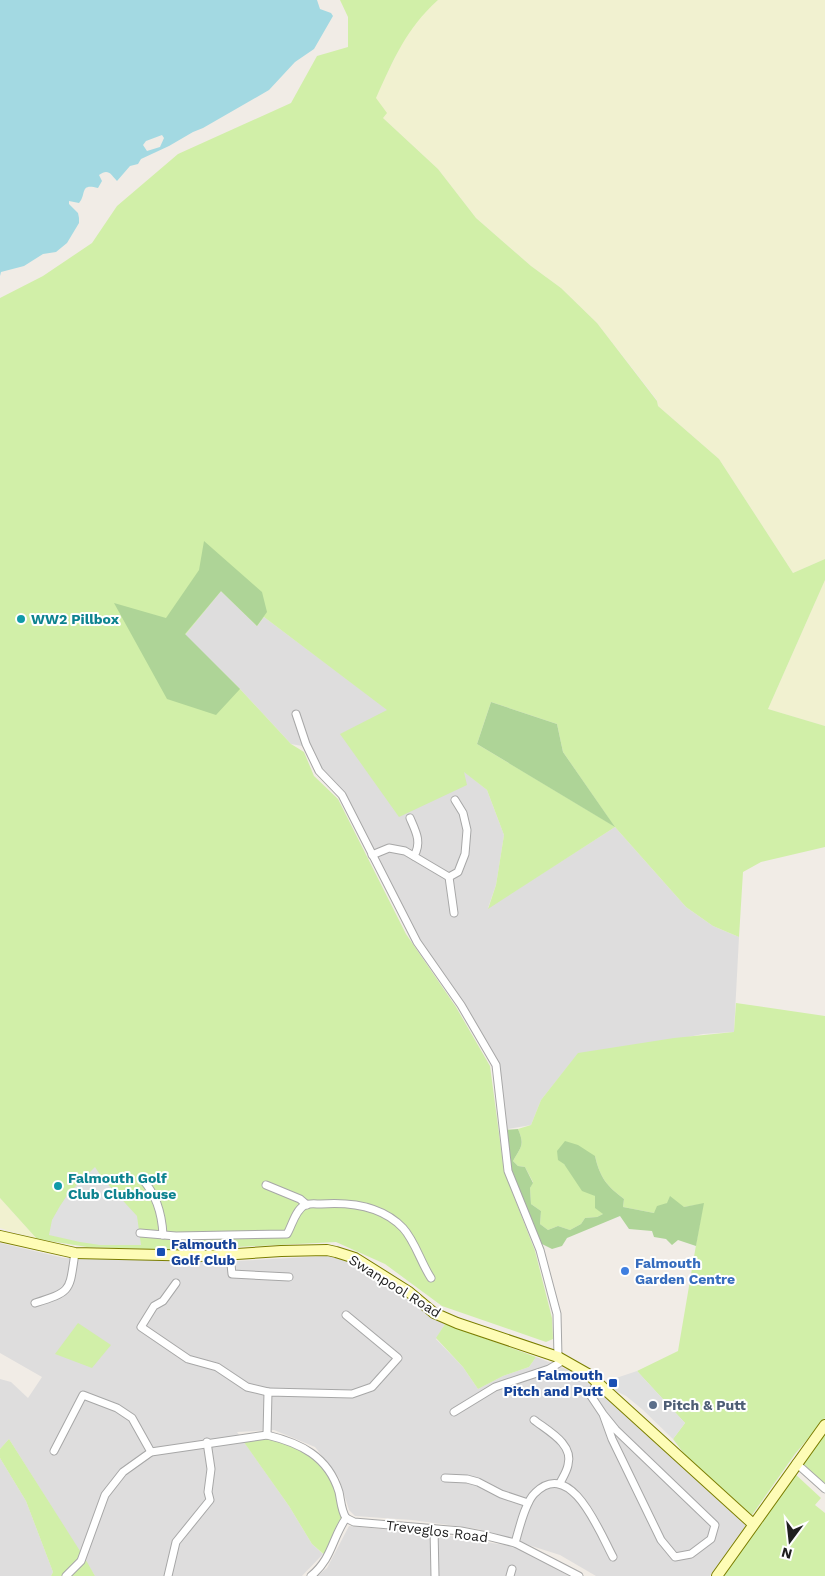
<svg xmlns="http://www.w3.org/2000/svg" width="825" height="1576" viewBox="0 0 825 1576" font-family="'Work Sans',sans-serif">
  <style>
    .residential { fill: #dedddd }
    .farmland { fill: #f1f1d0 }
    .grass { fill: #d1efa8; fill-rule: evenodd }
    .forest { fill: #aed497 }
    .parking { fill: #e0e0e0 }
    .water { fill: #a3d9e2; fill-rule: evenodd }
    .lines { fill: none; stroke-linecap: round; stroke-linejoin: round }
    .street-casing { stroke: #a7a7a7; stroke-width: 9 }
    .secondary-casing { stroke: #7b7e00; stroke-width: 12 }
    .street { stroke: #fff; stroke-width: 7 }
    .secondary { stroke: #fefcb6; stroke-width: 10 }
    .culture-dot { fill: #0f9aa8; stroke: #fff; stroke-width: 2 }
    .transit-dot { fill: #1a4fb4; stroke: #fff; stroke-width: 2 }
    .shop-dot { fill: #3f7fe0; stroke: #fff; stroke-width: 2 }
    .service-dot { fill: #5c6f8a; stroke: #fff; stroke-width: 2 }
    .labels { text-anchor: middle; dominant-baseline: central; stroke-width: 4; stroke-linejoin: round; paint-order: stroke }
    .culture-label { font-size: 14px; font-weight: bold; fill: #0d838f; stroke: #fff; text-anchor: start }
    .transit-label { font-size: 14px; font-weight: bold; fill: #164399; stroke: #fff; text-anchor: start }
    .shop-label { font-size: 14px; font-weight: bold; fill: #366cbe; stroke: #fff; text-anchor: start }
    .street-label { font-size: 14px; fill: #202020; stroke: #fff }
    .service-label { font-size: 14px; font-weight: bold; fill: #4e5e75; stroke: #fff; text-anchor: start }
  </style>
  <rect width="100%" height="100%" fill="#f1ece6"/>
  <g class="residential">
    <path d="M221 590 257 626 264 617 388 710 487 790 504 835 496 885 488 908 615 827 686 907 713 926 739 937 734 1032 703 1034 573 1060 541 1100 531 1125 503 1130 496 1065 417 942 342 795 319 771 308 747 291 744 240 689 185 635Z"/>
    <path d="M0 1243 64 1258 236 1261 327 1256 352 1261 434 1318 445 1324 436 1339 463 1367 478 1389 503 1376 529 1367 536 1357 576 1373 626 1413 746 1526 710 1576H596L560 1555 478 1529 412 1520 355 1516 349 1510 339 1478 315 1447 274 1430 237 1432 289 1506 312 1544 323 1554 302 1576H95L9 1439 0 1449V1379L11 1382 28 1398 42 1377 0 1353Z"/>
    <path d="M0 1458 26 1501 53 1572 51 1576H0Z"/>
    <path d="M349 1526 445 1535 516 1547 569 1576H317L327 1568Z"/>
  </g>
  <g class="farmland">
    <path d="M438 0H825V559L793 573 719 459 658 406 657 400 597 323 561 288 531 266 476 218 438 169 383 118 375 98 403 41 421 15Z"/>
    <path d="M825 580V726L768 709Z"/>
    <path d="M0 1198 37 1239 0 1228Z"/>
  </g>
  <g class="grass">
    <path d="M340 0H438C405 30 394 59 376 98L387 113 383 118 438 169 476 218 531 266 561 288 597 323 657 401 658 406 719 459 793 573 825 559V580L768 709 825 726V847L761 862 743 872 739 937 713 926 686 907 615 827 488 909 496 885 504 835 487 790 464 772 467 785 399 817 340 734 387 710 264 617 257 626 221 591 185 635 240 689 291 744 304 752 314 776 338 799 406 934 456 1007 490 1066 504 1171 535 1251 552 1318 553 1339 546 1342 442 1306 385 1264 336 1242 177 1250 87 1247 37 1239 0 1198V298L43 276 92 243 117 206 178 154 291 103 317 56 348 47V17ZM491 702 557 724 563 752 614 826 477 744Z"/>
    <path d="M736 1003 825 1016V1418L795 1454 752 1515 685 1455 673 1439 685 1423 637 1371 678 1351 703 1204 684 1207 667 1203 654 1213 623 1207 624 1199C607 1186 600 1178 595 1156L564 1164 595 1196 603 1214 597 1217 585 1218 581 1224 570 1230 558 1226 548 1230 540 1224 541 1211 531 1204 530 1188 533 1182 525 1167 518 1166 513 1161C521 1147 525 1145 518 1129L531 1125 541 1100 578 1053 674 1038 734 1032Z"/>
    <path d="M78 1323 111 1345 92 1368 55 1354Z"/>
    <path d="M445 1324 536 1357 529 1367 503 1376 478 1389 463 1367 436 1338Z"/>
    <path d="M825 1429V1486L800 1463Z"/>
    <path d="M267 1435 305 1447 327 1468 346 1518 328 1558 312 1544 289 1506 241 1438Z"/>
    <path d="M9 1439 87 1562 95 1576H51L53 1572 26 1501 0 1458V1449Z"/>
    <path d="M794 1473 821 1498 815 1505 825 1513V1576H724Z"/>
  </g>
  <g class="forest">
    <path d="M204 541 262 592 267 612 257 626 221 591 185 634 240 689 216 715 167 699 114 603 166 618 199 570Z"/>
    <path d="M491 702 557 724 563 752 615 827 477 744Z"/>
    <path d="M518 1129C525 1145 521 1147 513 1161L518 1166 525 1167 533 1183 530 1188 531 1204 541 1211 540 1224 548 1230 558 1226 570 1230 581 1224 585 1218 597 1217 603 1214 595 1208V1196L582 1191 564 1164 558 1160 557 1151 565 1141 578 1145 595 1156C600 1178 607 1186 624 1199L623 1207 654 1213 657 1206 667 1203 670 1196 684 1207 704 1203 696 1246 678 1240 672 1245 666 1239 654 1237 652 1231 629 1229 620 1216 567 1238 562 1246 552 1249 536 1241 508 1171 503 1130Z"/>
  </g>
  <g class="parking">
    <path d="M95 1167 103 1179 137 1216 141 1245H100L80 1242 49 1235 52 1220 60 1206 68 1194Z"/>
    <path d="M637 1371 685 1423 673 1439 642 1409 626 1396 614 1390 607 1381Z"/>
  </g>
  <path class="water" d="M0 0H317L320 9 331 13 333 16 314 49 295 62 269 90 203 128 193 132 169 146 141 159 138 164 130 166 117 181C111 174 108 168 99 175L102 181 98 188C79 183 87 194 79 203L69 201V204L78 213 79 218V223L67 243 56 252 43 254 24 266 1 272 0 276ZM162 135 164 138 160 147 147 151 143 145 146 141Z"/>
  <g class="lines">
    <g class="street-casing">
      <g id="street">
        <path d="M296 714 306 744 319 771 342 795 417 942 461 1005 496 1065 508 1171 540 1250 557 1314 558 1357"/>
        <path d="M410 818C416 832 422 842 414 856"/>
        <path d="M372 855 389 848 405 851 449 877 458 872 465 854 467 830 463 813 455 800"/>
        <path d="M449 877 454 913"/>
        <path d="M142 1179C157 1195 162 1214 163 1235"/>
        <path d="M266 1185 300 1199 307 1205"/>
        <path d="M140 1233 176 1236 287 1234C292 1226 295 1210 305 1205 309 1203 316 1204 321 1204 349 1202 382 1206 403 1228 415 1241 421 1263 431 1278"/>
        <path d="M230 1255 232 1274 289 1277"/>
        <path d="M176 1283 163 1301 154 1306 141 1327 188 1359 217 1367 247 1387 268 1392"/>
        <path d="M35 1303C73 1291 69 1291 75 1253"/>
        <path d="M597 1381 591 1396 603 1414 616 1430 715 1525 711 1539 691 1554 675 1557 661 1540 612 1439 603 1414"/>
        <path d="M454 1412 495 1387 549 1369 564 1360"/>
        <path d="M534 1420C548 1431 574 1444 568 1465 567 1471 563 1477 560 1483"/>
        <path d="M267 1435 268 1392 352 1394 372 1387 398 1358 346 1315"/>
        <path d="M54 1451 83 1395 117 1408 132 1418 151 1452"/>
        <path d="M796 1463 825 1489"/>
        <path d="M445 1478 467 1479 478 1482 501 1494 528 1503"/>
        <path d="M346 1518 354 1522 461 1531 487 1536 515 1543 579 1576"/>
        <path d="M434 1529 435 1576"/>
        <path d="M515 1543C519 1530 525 1502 535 1493 571 1457 600 1533 613 1557"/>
        <path d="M66 1576 81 1561 105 1495 123 1472 151 1452 267 1435C300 1443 328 1456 339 1492 341 1501 341 1510 346 1518"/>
        <path d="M168 1576 176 1542 210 1500 208 1492 211 1469 207 1442"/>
        <path d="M311 1576C332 1559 332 1538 346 1518"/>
        <path d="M510 1576 512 1569"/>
      </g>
    </g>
    <g class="secondary-casing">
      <g id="secondary">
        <path d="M0 1236 75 1253 206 1256 281 1251 327 1250 336 1252 355 1258 409 1292 434 1313 457 1323 558 1357 588 1374 753 1524"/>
        <path d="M717 1576 825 1425"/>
      </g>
    </g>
    <use href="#street" class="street"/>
    <use href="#secondary" class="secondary"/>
  </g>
  <g class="culture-dot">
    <circle cx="21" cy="619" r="5"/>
    <circle cx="58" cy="1186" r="5"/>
  </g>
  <g class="transit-dot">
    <rect x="156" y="1247" width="10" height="10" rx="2.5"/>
    <rect x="608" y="1378" width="10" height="10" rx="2.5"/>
  </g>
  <circle class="shop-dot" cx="625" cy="1271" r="5"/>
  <circle class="service-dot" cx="653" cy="1405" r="5"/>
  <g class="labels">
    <g class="culture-label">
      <text x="31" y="619">WW2 Pillbox</text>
      <text x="68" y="1178">Falmouth Golf<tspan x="68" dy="16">Club Clubhouse</tspan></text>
    </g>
    <g class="transit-label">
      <text x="171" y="1244">Falmouth<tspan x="171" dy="16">Golf Club</tspan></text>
      <text x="603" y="1375" text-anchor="end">Falmouth<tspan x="603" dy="16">Pitch and Putt</tspan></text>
    </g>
    <g class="shop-label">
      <text x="635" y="1263">Falmouth<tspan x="635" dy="16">Garden Centre</tspan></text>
    </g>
    <g class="street-label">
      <text transform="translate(395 1286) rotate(32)">Swanpool Road</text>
      <text transform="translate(437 1531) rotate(7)">Treveglos Road</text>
    </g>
    <g class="service-label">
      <text x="663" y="1405">Pitch &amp; Putt</text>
    </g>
  </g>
  <g transform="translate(790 1541) rotate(195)" stroke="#ffffff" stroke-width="4" paint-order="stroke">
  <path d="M0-4L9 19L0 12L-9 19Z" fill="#202020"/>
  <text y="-8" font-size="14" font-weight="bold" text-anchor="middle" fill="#202020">N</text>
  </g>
</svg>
